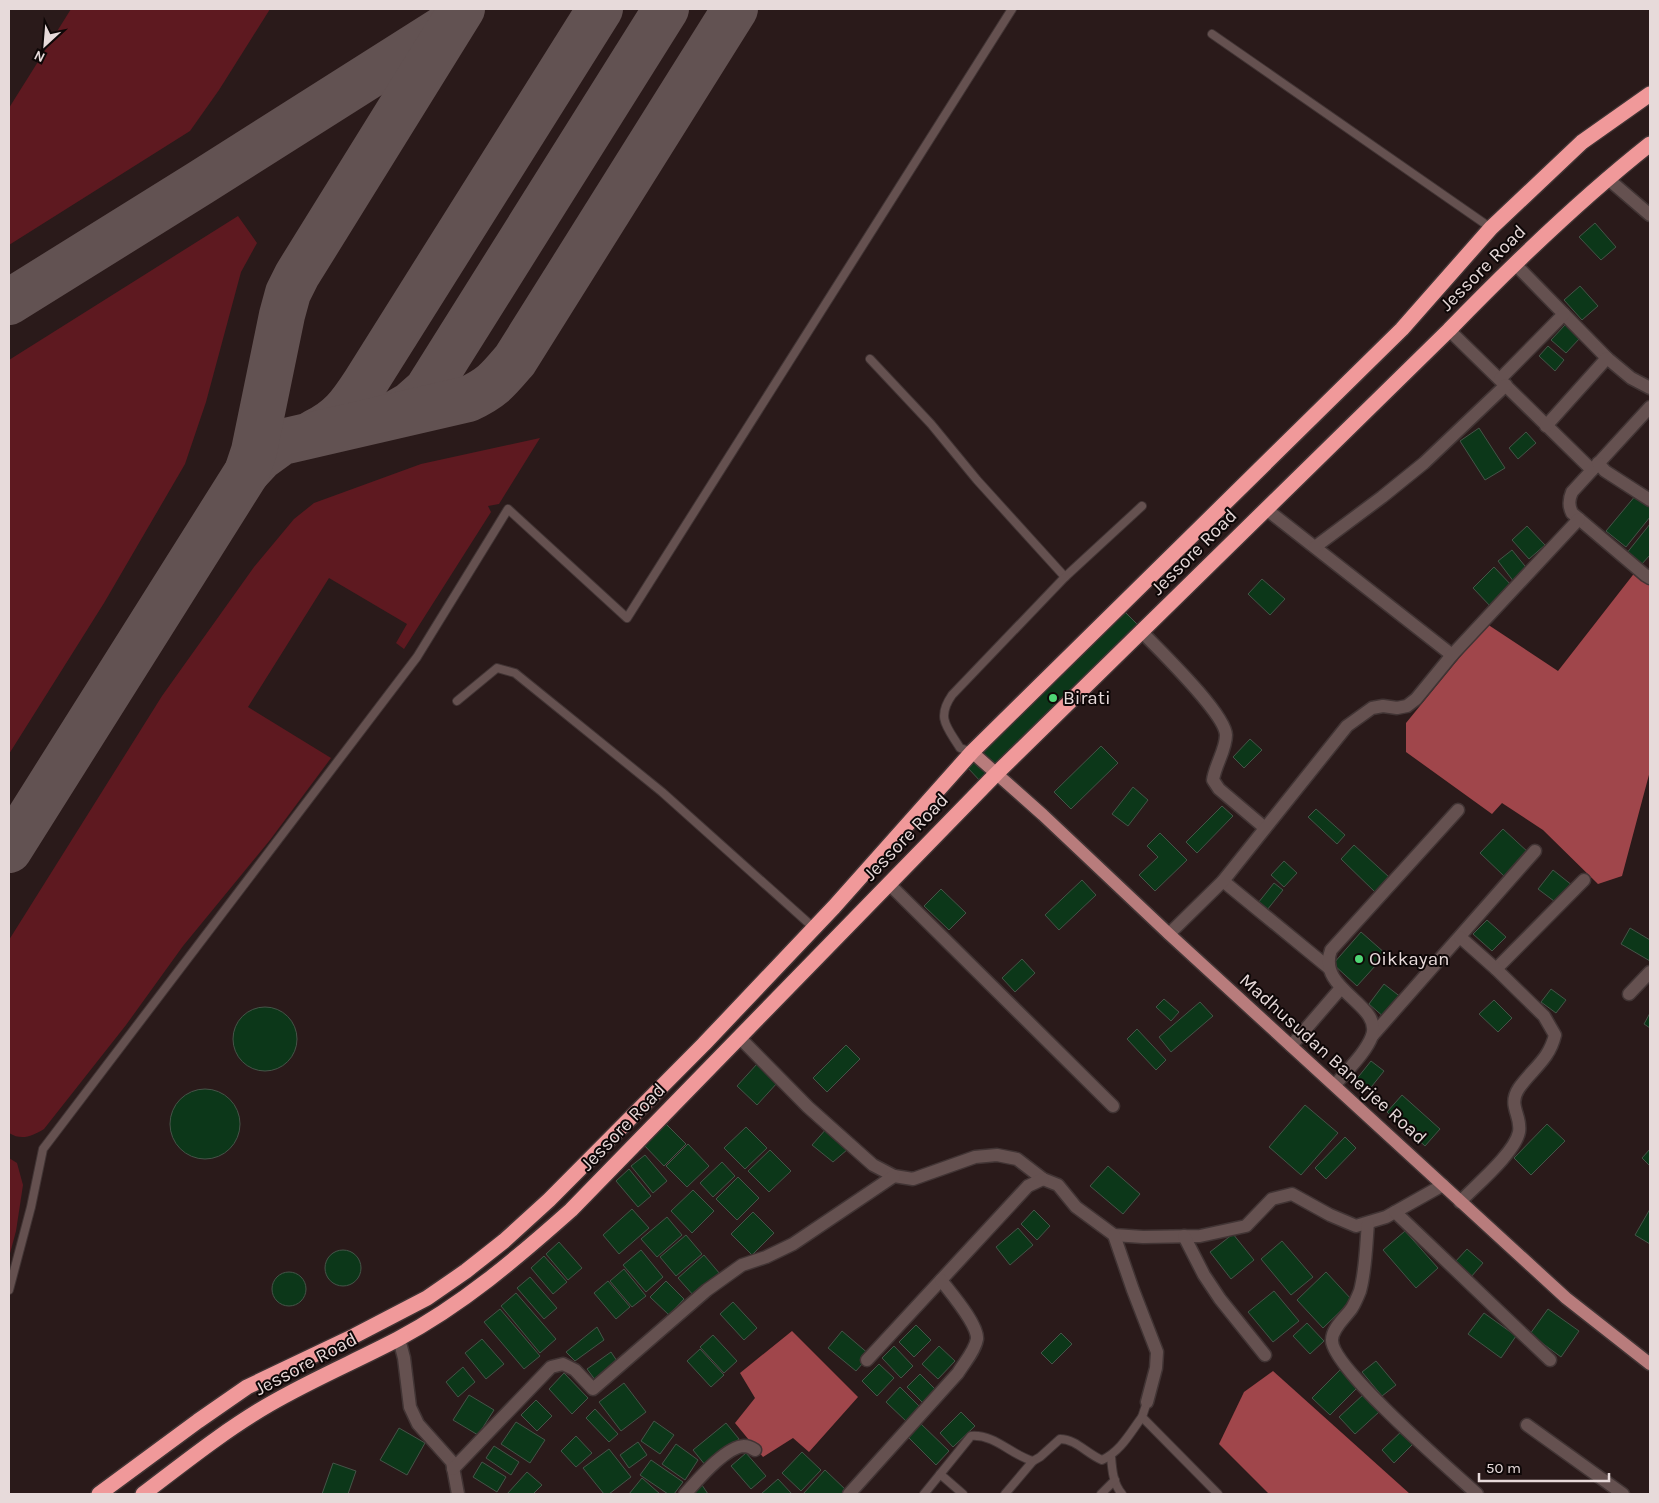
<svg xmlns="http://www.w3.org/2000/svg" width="1659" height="1503" viewBox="0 0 1659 1503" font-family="Karla,sans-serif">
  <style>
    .green { fill: #5e1920 }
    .water { fill: #a0464b }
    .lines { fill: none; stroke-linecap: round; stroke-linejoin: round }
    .taxiway { stroke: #625252; stroke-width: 46 }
    .building { fill: #0c3719; stroke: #455448 }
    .lane-casing { stroke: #413434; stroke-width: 10 }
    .street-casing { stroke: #413434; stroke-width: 15 }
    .primary-casing { stroke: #413434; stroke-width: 15 }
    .highway-casing { stroke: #413434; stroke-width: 18 }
    .lane { stroke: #655150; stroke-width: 8 }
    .street { stroke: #655150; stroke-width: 12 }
    .primary { stroke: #b87c7c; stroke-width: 12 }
    .highway { stroke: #f0999a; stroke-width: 15 }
    .poi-dot { fill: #4fd675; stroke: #0e0707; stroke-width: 2 }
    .labels { text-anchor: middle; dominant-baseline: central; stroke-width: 4; stroke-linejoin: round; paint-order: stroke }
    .street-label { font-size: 19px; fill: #e7dada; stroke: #0e0707 }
    .poi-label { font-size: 19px; fill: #e7dada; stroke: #0e0707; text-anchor: start }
  </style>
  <rect width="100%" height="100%" fill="#2a1a1a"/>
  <g class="green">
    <path d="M71 9H270L219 90 190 131 9 245V108Z"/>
    <path d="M238 216 257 243 241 272 206 402 185 464 104 603 9 754V360Z"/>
    <path d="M540 438 499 504 488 506 491 512 404 649 396 643 407 624 329 578 248 707 331 758 270 840 183 946 126 1025 44 1129C32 1136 22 1141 9 1133V940L162 696 254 567 294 519 314 503 421 464Z"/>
    <path d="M9 1158 17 1163 23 1185 16 1231 9 1257Z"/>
  </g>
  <g class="water">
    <path d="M1636 571 1650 583V771L1622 876 1598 884 1543 830 1502 803 1492 814 1406 752V723L1487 624 1558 671Z"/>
    <path d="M792 1331 858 1397 809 1452 793 1438 763 1457 735 1423 755 1398 740 1373Z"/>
    <path d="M1273 1371 1410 1494H1269L1219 1444 1244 1392Z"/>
  </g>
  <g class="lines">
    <g class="taxiway">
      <path d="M9 302 200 183 443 29"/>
      <path d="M391 416 410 405 427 390 666 9"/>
      <path d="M315 432C340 420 350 406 365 383L600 9"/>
      <path d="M247 472 260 458 282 442 468 399C492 388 498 380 515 360L735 9"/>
      <path d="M9 850 247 472 254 451 282 315 288 293 297 275 462 9"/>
    </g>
  </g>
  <g class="building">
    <path d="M1595 223 1616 247 1601 260 1579 237Z"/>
    <path d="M1580 286 1598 306 1582 320 1564 300Z"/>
    <path d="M1565 325 1580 338 1566 353 1551 340Z"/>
    <path d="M1548 346 1564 360 1555 371 1539 356Z"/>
    <path d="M1479 428 1505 468 1485 480 1460 441Z"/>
    <path d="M1526 432 1536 443 1518 459 1509 448Z"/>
    <path d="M1636 495 1650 506V517L1626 547 1606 531Z"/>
    <path d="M1650 524V555L1641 565 1626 554Z"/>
    <path d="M1527 526 1545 545 1529 559 1512 540Z"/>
    <path d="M1512 550 1529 571 1514 582 1498 561Z"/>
    <path d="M1494 567 1513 587 1492 608 1473 588Z"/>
    <path d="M1262 579 1285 599 1270 615 1248 594Z"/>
    <path d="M1123 610 1141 628 982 783 967 767Z"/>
    <path d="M1250 739 1262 750 1244 768 1233 757Z"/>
    <path d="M1101 746 1118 763 1071 809 1054 792Z"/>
    <path d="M1133 787 1148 800 1128 826 1112 814Z"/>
    <path d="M1222 806 1233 816 1197 853 1186 842Z"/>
    <path d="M1316 809 1345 835 1337 844 1308 817Z"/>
    <path d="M1503 829 1529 853 1505 877 1480 853Z"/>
    <path d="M1160 833 1187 860 1155 891 1139 875 1158 857 1147 846Z"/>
    <path d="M1354 845 1389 877 1375 892 1341 859Z"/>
    <path d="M1284 861 1297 873 1284 887 1271 875Z"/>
    <path d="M1553 870 1573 886 1558 904 1538 889Z"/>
    <path d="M1082 880 1096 895 1059 930 1045 915Z"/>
    <path d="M1274 883 1283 890 1267 910 1258 903Z"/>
    <path d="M941 889 966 913 949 930 924 906Z"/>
    <path d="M1487 920 1506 937 1492 951 1473 934Z"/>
    <path d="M1630 928 1650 940V961L1621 944Z"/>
    <path d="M1361 932 1386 954 1357 986 1333 964Z"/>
    <path d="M1022 959 1035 973 1015 992 1002 978Z"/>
    <path d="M1384 984 1402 998 1385 1018 1369 1004Z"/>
    <path d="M1551 989 1566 1000 1556 1013 1541 1002Z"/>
    <path d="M1164 999 1179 1012 1171 1021 1156 1007Z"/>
    <path d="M1494 1000 1512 1018 1498 1032 1479 1014Z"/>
    <path d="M1200 1002 1213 1016 1171 1052 1159 1037Z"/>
    <circle cx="265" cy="1039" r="32"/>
    <path d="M1650 1013V1028L1644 1024Z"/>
    <path d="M1137 1029 1166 1060 1156 1070 1127 1039Z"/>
    <path d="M846 1045 860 1059 827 1092 813 1078Z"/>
    <path d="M1371 1061 1384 1071 1368 1091 1355 1081Z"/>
    <path d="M757 1064 778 1082 757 1105 737 1086Z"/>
    <circle cx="205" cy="1124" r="35"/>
    <path d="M1402 1095 1440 1129 1425 1146 1387 1112Z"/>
    <path d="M1305 1105 1338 1133 1301 1175 1269 1147Z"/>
    <path d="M665 1123 686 1144 664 1166 643 1144Z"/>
    <path d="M1547 1124 1565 1141 1531 1175 1514 1158Z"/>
    <path d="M746 1127 767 1148 745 1169 724 1148Z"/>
    <path d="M827 1128 848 1149 833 1162 812 1145Z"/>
    <path d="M1345 1137 1356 1148 1326 1179 1315 1168Z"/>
    <path d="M688 1144 709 1166 687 1187 666 1166Z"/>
    <path d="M1650 1149V1166L1642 1158Z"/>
    <path d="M770 1150 791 1171 769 1192 748 1171Z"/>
    <path d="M645 1155 667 1181 653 1193 631 1166Z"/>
    <path d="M722 1162 735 1176 713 1197 700 1183Z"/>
    <path d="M1108 1166 1140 1194 1123 1214 1090 1186Z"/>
    <path d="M629 1169 651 1196 638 1207 616 1181Z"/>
    <path d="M738 1177 759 1198 737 1220 716 1199Z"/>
    <path d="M693 1190 714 1211 692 1233 671 1211Z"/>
    <path d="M632 1209 649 1228 619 1254 603 1235Z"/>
    <path d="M1650 1209V1244L1635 1235Z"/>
    <path d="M1034 1210 1050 1226 1037 1240 1021 1224Z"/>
    <path d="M753 1212 774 1233 752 1255 731 1234Z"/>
    <path d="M667 1217 682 1235 657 1257 641 1239Z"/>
    <path d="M1018 1228 1033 1245 1010 1265 996 1247Z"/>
    <path d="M1405 1231 1438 1268 1416 1288 1383 1250Z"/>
    <path d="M1233 1234 1254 1260 1231 1279 1210 1252Z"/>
    <path d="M686 1235 702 1254 676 1276 660 1257Z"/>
    <path d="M1282 1241 1313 1277 1291 1295 1261 1259Z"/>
    <path d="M559 1242 582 1268 568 1280 546 1254Z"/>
    <path d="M1467 1249 1483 1263 1471 1277 1454 1263Z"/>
    <path d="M641 1250 663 1277 646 1292 623 1265Z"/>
    <circle cx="343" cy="1268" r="18"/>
    <path d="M704 1255 720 1274 694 1296 678 1278Z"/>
    <path d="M544 1256 567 1282 553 1294 531 1268Z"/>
    <path d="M624 1269 646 1296 632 1307 610 1281Z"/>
    <path d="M1326 1272 1352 1300 1323 1328 1297 1300Z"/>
    <circle cx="289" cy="1289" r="17"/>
    <path d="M530 1277 557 1308 544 1319 517 1288Z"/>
    <path d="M608 1281 630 1307 616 1319 594 1293Z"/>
    <path d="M666 1281 684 1299 669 1315 650 1297Z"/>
    <path d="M1274 1291 1299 1321 1273 1342 1248 1312Z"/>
    <path d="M516 1293 556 1339 540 1353 501 1306Z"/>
    <path d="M733 1302 757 1328 744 1340 720 1314Z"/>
    <path d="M500 1309 540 1356 524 1369 484 1322Z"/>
    <path d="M1548 1309 1579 1331 1561 1357 1530 1334Z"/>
    <path d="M1484 1313 1516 1336 1501 1358 1468 1334Z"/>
    <path d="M1307 1323 1324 1341 1310 1354 1293 1336Z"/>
    <path d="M916 1325 931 1340 914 1357 899 1342Z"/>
    <path d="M597 1327 604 1340 575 1361 566 1352Z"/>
    <path d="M842 1331 870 1355 856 1371 828 1348Z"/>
    <path d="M1061 1333 1072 1344 1052 1364 1041 1353Z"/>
    <path d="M713 1335 737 1361 724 1373 700 1347Z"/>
    <path d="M482 1339 504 1364 486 1379 465 1353Z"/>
    <path d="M894 1346 913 1366 901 1378 882 1358Z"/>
    <path d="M939 1346 955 1361 938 1379 922 1364Z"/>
    <path d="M700 1349 724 1375 711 1387 687 1361Z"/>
    <path d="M611 1352 619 1364 596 1381 587 1369Z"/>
    <path d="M1376 1361 1396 1385 1382 1396 1362 1372Z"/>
    <path d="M879 1364 894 1378 877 1396 862 1381Z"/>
    <path d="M463 1367 475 1382 458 1397 446 1382Z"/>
    <path d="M1340 1370 1358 1387 1330 1415 1312 1398Z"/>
    <path d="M564 1373 588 1398 572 1414 549 1389Z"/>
    <path d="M920 1374 936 1390 923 1403 907 1387Z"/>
    <path d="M624 1383 646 1412 621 1431 599 1402Z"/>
    <path d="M900 1387 921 1408 907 1422 886 1402Z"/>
    <path d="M1364 1394 1379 1412 1355 1434 1339 1417Z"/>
    <path d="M469 1395 494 1410 478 1435 453 1420Z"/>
    <path d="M536 1400 552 1416 537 1431 521 1415Z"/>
    <path d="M595 1409 618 1434 609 1442 586 1418Z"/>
    <path d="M961 1412 975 1426 953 1447 940 1433Z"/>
    <path d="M654 1421 674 1435 660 1454 641 1441Z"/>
    <path d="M516 1422 545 1440 530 1463 501 1444Z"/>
    <path d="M726 1423 739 1439 706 1466 693 1450Z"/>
    <path d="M920 1423 949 1451 936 1465 907 1436Z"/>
    <path d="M399 1428 425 1443 407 1475 380 1460Z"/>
    <path d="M1405 1428 1417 1440 1394 1463 1382 1450Z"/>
    <path d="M576 1436 592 1453 576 1467 561 1451Z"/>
    <path d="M638 1442 647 1455 629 1468 620 1455Z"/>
    <path d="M676 1444 698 1460 685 1480 662 1464Z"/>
    <path d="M494 1446 519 1462 511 1475 486 1458Z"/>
    <path d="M609 1449 631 1477 609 1494H604L583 1468Z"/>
    <path d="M802 1452 821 1470 801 1491 782 1473Z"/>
    <path d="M746 1453 766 1476 751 1489 731 1466Z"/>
    <path d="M651 1460 683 1482 674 1494H668L640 1475Z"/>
    <path d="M482 1462 506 1477 497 1492 473 1477Z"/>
    <path d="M333 1463 356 1471 348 1494H322Z"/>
    <path d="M825 1470 847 1491 844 1494H803Z"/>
    <path d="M527 1472 542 1485 533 1494H507Z"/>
    <path d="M642 1478 660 1494H629Z"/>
    <path d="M778 1479 792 1494H761Z"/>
    <path d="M702 1485 708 1494H688Z"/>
  </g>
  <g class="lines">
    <g class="lane-casing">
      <g id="lane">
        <path d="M1212 34 1491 228"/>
        <path d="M870 359 931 424 977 480 1065 577"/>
        <path d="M457 701 497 668 515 673 662 792 814 928"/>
        <path d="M972 752 960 748C947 727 936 718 952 695L1065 577 1142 506"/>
        <path d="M9 1290 31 1207 43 1149 417 657 508 509 627 618 1012 9"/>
        <path d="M1147 1402 1142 1417 1218 1494"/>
        <path d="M1111 1456C1112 1469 1113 1484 1122 1494"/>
        <path d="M940 1474 963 1494"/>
        <path d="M924 1494 971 1436C995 1434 1011 1455 1033 1461L1040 1457 1060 1439C1076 1439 1087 1454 1102 1460 1121 1451 1130 1433 1142 1417"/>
        <path d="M1005 1494 1033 1461"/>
        <path d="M1101 1494 1115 1480"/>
      </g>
    </g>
    <g class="street-casing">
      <g id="street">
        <path d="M1607 178 1650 215"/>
        <path d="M1514 263 1607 358 1631 378 1650 388"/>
        <path d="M1449 330 1592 470"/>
        <path d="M1500 379 1564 314"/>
        <path d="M1650 407 1572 492C1569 499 1568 505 1572 513L1645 575 1650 578"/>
        <path d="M1546 426 1607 358"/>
        <path d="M1598 463 1605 471 1650 500"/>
        <path d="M1266 509 1452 655"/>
        <path d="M1315 547 1382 497 1424 463 1506 385"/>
        <path d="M1142 632C1159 650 1225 713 1226 735 1226 750 1215 765 1213 780L1219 789 1265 828"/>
        <path d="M1223 881 1329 968"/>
        <path d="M888 883 1113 1106"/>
        <path d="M1169 934 1223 881 1347 726 1372 708 1383 706 1397 708 1407 706 1416 699 1452 655 1579 519"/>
        <path d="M1496 969 1584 880"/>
        <path d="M1629 994 1650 972"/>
        <path d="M1372 1036 1535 851"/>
        <path d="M739 1037 808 1107 873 1165 894 1176 913 1179 975 1157 997 1155 1017 1159 1043 1179 1058 1185 1076 1207 1114 1235 1143 1237 1200 1236 1246 1226 1272 1199 1292 1194 1330 1215 1356 1226 1386 1217 1443 1185"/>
        <path d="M1291 1046 1341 988"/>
        <path d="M1335 1085C1347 1070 1365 1054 1372 1036 1383 1004 1316 990 1331 950L1458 810"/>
        <path d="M1460 1202C1475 1186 1515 1153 1519 1132 1522 1115 1507 1106 1519 1088 1532 1069 1549 1060 1555 1035L1544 1016 1496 969 1460 937"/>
        <path d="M1395 1212 1550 1360"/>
        <path d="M1368 1223C1366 1245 1366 1269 1360 1291 1358 1296 1355 1303 1352 1308 1346 1317 1332 1328 1332 1340 1331 1367 1452 1471 1477 1494"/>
        <path d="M1114 1235 1133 1290 1157 1352 1156 1368 1147 1402"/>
        <path d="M1184 1236 1204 1275 1220 1299 1265 1355"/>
        <path d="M399 1339 404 1358 410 1407 418 1424 452 1462 458 1494"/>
        <path d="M867 1360 1028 1186 1043 1179"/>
        <path d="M1527 1425 1623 1494"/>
        <path d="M453 1469 551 1367 563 1364 575 1370 593 1389 707 1290 742 1265 766 1257 793 1244 894 1176"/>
        <path d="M685 1494C697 1481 725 1447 744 1446 748 1446 752 1448 755 1450"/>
        <path d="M849 1494 958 1373C964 1363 975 1351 977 1339 978 1324 950 1292 941 1280"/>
      </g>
    </g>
    <g class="primary-casing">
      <path id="primary" d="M972 752 1043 815 1169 934 1566 1298 1650 1364"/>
    </g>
    <g class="highway-casing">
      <g id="highway">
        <path d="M99 1494 198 1421 247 1387 354 1336 427 1298 466 1271 504 1241 549 1200 704 1044 834 907 972 752 1402 329 1491 228 1582 142 1650 94"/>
        <path d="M143 1494C184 1463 225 1430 270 1404 311 1380 356 1361 398 1339 462 1305 517 1258 571 1210L997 773 1449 330C1513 264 1578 201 1650 144"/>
      </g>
    </g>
    <use href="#lane" class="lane"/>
    <use href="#street" class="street"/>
    <use href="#primary" class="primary"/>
    <use href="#highway" class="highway"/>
  </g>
  <g class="poi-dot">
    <circle cx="1053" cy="698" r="5"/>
    <circle cx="1359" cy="959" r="5"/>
  </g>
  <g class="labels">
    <g class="street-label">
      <text transform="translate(1483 268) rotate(-45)">Jessore Road</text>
      <text transform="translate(1194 552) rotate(-45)">Jessore Road</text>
      <text transform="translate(906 837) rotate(-46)">Jessore Road</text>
      <text transform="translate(1333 1059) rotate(42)">Madhusudan Banerjee Road</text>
      <text transform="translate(623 1127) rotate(-46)">Jessore Road</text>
      <text transform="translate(306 1364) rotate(-28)">Jessore Road</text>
    </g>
    <g class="poi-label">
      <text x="1063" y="698">Birati</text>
      <text x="1369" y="959">Oikkayan</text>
    </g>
  </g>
  <rect width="1659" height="1503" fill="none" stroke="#e7dada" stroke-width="20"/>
  <g transform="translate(45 45) rotate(206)" stroke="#0e0707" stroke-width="4" paint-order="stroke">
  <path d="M0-4L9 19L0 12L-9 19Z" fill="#e7dada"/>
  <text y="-8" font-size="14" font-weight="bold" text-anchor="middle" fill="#e7dada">N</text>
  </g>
  <path d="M1479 1473v8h130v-8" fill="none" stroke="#e7dada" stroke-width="2.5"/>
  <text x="1486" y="1473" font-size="15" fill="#e7dada" stroke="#0e0707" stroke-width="4" paint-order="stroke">50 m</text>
</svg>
